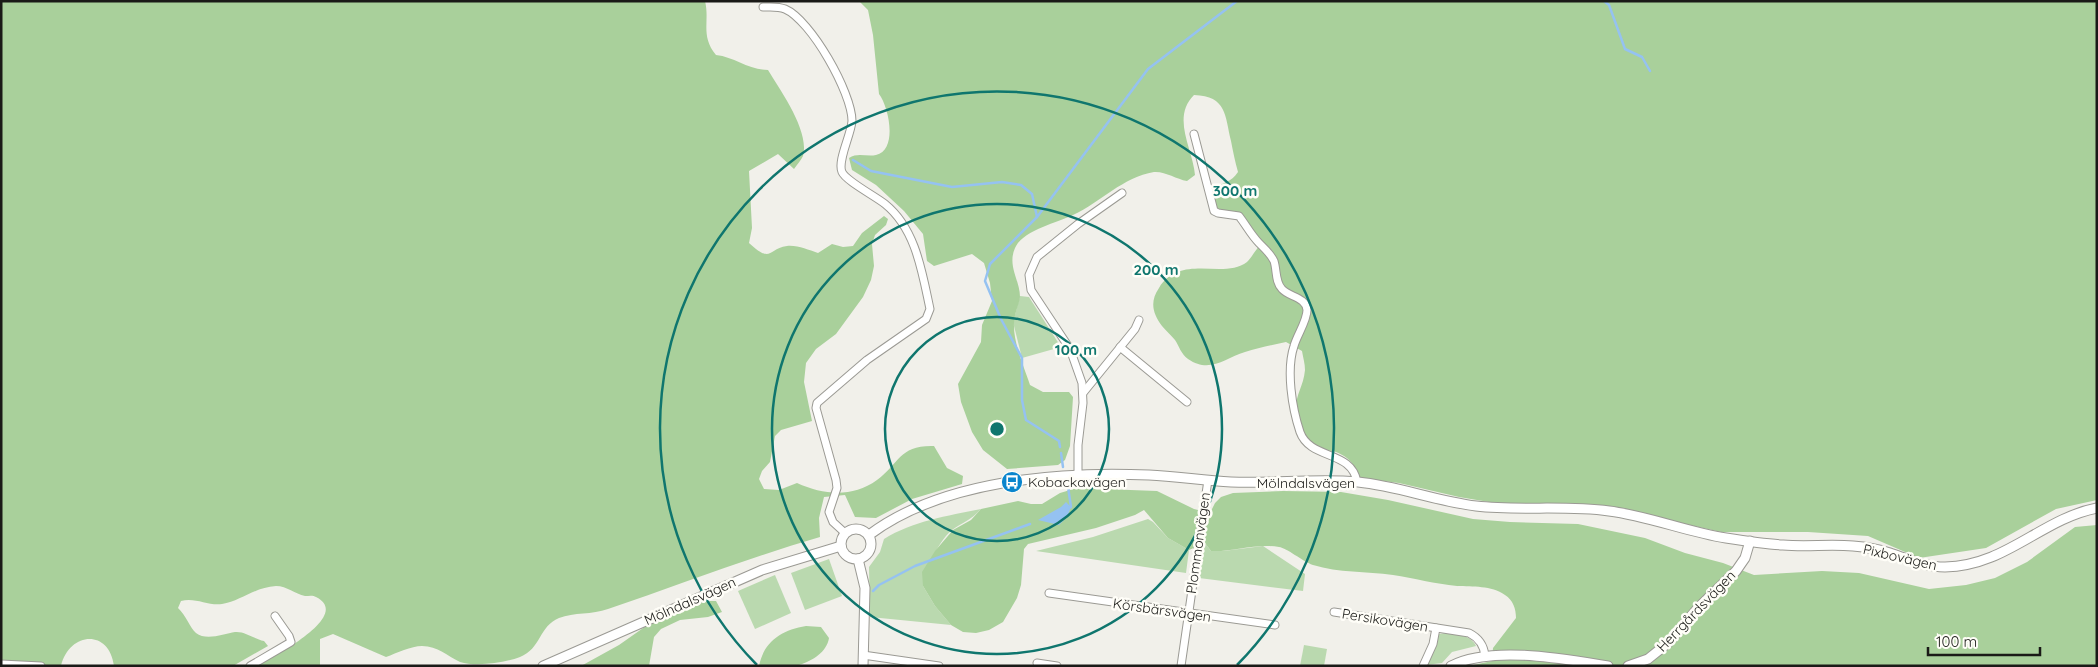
<svg xmlns="http://www.w3.org/2000/svg" width="2098" height="667" viewBox="0 0 2098 667" font-family="Quicksand,sans-serif">
  <style>
    .green { fill: #bad9af }
    .forest { fill: #a9d09b }
    .water { fill: #95c2f1 }
    .lines { fill: none; stroke-linecap: round; stroke-linejoin: round }
    .stream { stroke: #95c2f1; stroke-width: 2.5 }
    .minor-casing { stroke: #9b9a94; stroke-width: 9 }
    .tertiary-casing { stroke: #9b9a94; stroke-width: 11 }
    .minor { stroke: #fff; stroke-width: 7 }
    .tertiary { stroke: #fff; stroke-width: 9 }
    .ring { fill: none; stroke: #0f766e; stroke-width: 2.5 }
    .labels { text-anchor: middle; dominant-baseline: central; stroke-width: 5; stroke-linejoin: round; paint-order: stroke }
    .poi-label { font-size: 14px; fill: #1a1a17; stroke: #fffef8; text-anchor: start }
    .street-label { font-size: 14px; fill: #1a1a17; stroke: #fffef8 }
    .centre { fill: #0f766e; stroke: #fffef8; stroke-width: 2.5 }
    .ring-label { font-size: 15px; text-anchor: middle; font-weight: bold; fill: #0f766e; stroke: #fffef8; stroke-width: 5; stroke-linejoin: round; paint-order: stroke }
  </style>
  <rect width="100%" height="100%" fill="#f1f0ea"/>
  <g class="green">
    <path d="M1020 296 1029 297 1061 347 1022 358 1013 322Z"/>
    <path d="M981 509C970 521 963 522 952 530 935 545 930 565 923 586L935 606 951 625 870 617 869 567 880 552 884 539C913 521 947 516 981 509Z"/>
    <path d="M1148 519 1153 522 1168 538 1189 550 1186 573 1036 551 1093 537Z"/>
    <path d="M1205 543 1211 551H1223L1263 546 1305 574 1303 591 1199 578Z"/>
    <path d="M829 559 842 596 805 610 791 573Z"/>
    <path d="M775 575 791 613 755 629 738 591Z"/>
    <path d="M1446 633C1458 635 1471 635 1476 646L1452 652 1442 663 1426 665 1437 638 1439 634Z"/>
    <path d="M1304 645 1327 649 1324 666H1300Z"/>
  </g>
  <g class="forest">
    <path d="M1 1H705C710 21 700 36 716 55 735 57 748 70 768 70 780 90 810 131 803 156 801 160 797 165 794 169L778 154 749 171 752 228 749 243C772 264 767 249 787 246 798 245 808 250 818 253L832 244 843 247 853 246 862 233 884 216 888 219 886 225 875 235 872 244 874 266 871 280 863 297 836 334 816 349 806 363 804 382 812 421 781 430 775 436 770 462 762 471 759 479 764 489 779 490 797 483C824 495 852 498 877 480 900 463 899 445 934 446L947 468 963 476 962 484 912 499 876 518 855 517 845 495 824 497 819 518 820 537C748 558 679 585 608 609 592 615 574 612 559 618 539 626 541 649 520 657 504 663 476 667 460 662 447 656 438 646 422 646 411 646 397 653 386 657L333 634 320 639V666H258C270 658 354 616 316 597 313 595 309 596 305 596 295 594 287 586 276 586 255 587 241 601 222 604 208 606 195 597 181 601L178 608C186 615 190 628 196 633 206 641 224 634 235 632 245 631 254 639 264 641L268 646 233 666H114C109 628 69 632 61 666H1Z"/>
    <path d="M859 1H2097V500L2056 509 1986 548 1919 558 1868 536 1808 532H1721L1600 505 1495 503 1459 497 1399 483 1359 478C1356 469 1352 461 1344 456 1327 445 1319 457 1306 436 1303 431 1300 427 1298 422 1291 398 1303 391 1305 370 1305 364 1303 357 1302 351L1286 342C1272 345 1258 348 1245 352 1225 358 1210 374 1188 359 1181 354 1179 346 1175 340 1171 335 1166 331 1162 326 1152 313 1150 301 1159 288 1180 253 1224 280 1247 262 1252 257 1256 249 1261 244L1237 217 1222 213 1214 207V190C1223 181 1231 183 1238 172 1235 162 1233 151 1231 141 1225 116 1227 96 1194 95 1171 118 1193 149 1195 175L1187 181C1176 179 1165 171 1154 172 1123 177 1101 202 1073 215 1057 223 1023 230 1015 248 1007 266 1020 280 1020 297 1019 305 1014 314 1014 323 1013 343 1024 366 1030 385L1043 392H1069L1073 397 1070 446 1065 460 1058 465 1007 469 983 450 972 432 961 402 958 384 981 342 982 325 992 301 990 283 984 263 972 254 934 266 927 261 923 234 904 211 876 185 852 170 849 158C858 152 866 157 876 155 898 150 889 107 879 94L873 35 868 10Z"/>
    <path d="M1077 488 1157 491 1194 509 1210 513 1215 503 1221 497 1233 493 1283 491 1341 492 1388 500 1473 519 1510 522 1578 524 1645 538 1685 553 1723 563 1754 575 1822 571 1859 573 1929 589 1966 585 1995 578 2027 562 2075 527 2097 525V666H1469L1492 661 1493 648 1516 618C1516 609 1513 600 1505 595 1491 585 1473 587 1457 586 1435 584 1414 578 1393 575 1366 571 1339 573 1313 565 1302 561 1287 548 1279 547 1256 543 1234 552 1211 551L1205 543 1189 550 1168 538 1144 510 1135 515 1096 528 1028 544 1024 549 1021 585 1017 598 1003 622 989 630 976 633 963 632 951 625 935 606 923 586 922 572 935 551 953 530 971 520 981 509 1018 501 1031 504H1042L1060 493Z"/>
    <path d="M695 601H716L722 612 708 617 680 620 661 629 654 637 649 666H581L619 645 656 619Z"/>
    <path d="M806 626 821 627 829 638C827 652 812 661 799 665 788 667 771 666 759 666 764 641 782 630 806 626Z"/>
  </g>
  <path class="water" d="M1066 502 1071 507 1067 517 1059 525 1038 520 1061 507Z"/>
  <g class="lines">
    <g class="stream">
      <path d="M1604 1 1609 5 1625 49 1642 57 1650 71"/>
      <path d="M853 160 871 171 952 187 1002 182 1021 185 1032 194 1037 217"/>
      <path d="M1060 447 1059 441 1026 420 1022 400V358L1001 319 985 281 990 264 1037 217 1148 69 1237 1"/>
      <path d="M1061 453 1063 467"/>
      <path d="M1067 508 1071 507 1068 487"/>
      <path d="M873 591 879 585 915 566 1030 524"/>
    </g>
    <g class="minor-casing">
      <g id="minor">
        <path d="M763 7C770 7 778 6 785 9 811 20 852 93 852 121 851 135 837 161 842 172 846 181 875 196 885 204 916 229 922 272 930 309L926 319 867 360 817 403 816 408 836 480 837 488 829 512 833 522 845 533"/>
        <path d="M1194 134 1214 211 1218 213 1239 216C1246 225 1251 235 1259 243 1265 249 1270 253 1274 261 1277 270 1275 282 1282 289 1289 297 1306 297 1307 310 1307 321 1297 335 1294 346 1286 370 1292 408 1300 432 1310 460 1352 450 1357 482"/>
        <path d="M1120 347 1187 402"/>
        <path d="M1083 393 1135 329 1139 320"/>
        <path d="M1078 474V445L1083 403 1082 383 1070 349 1031 290 1029 275 1037 257 1078 224 1122 193"/>
        <path d="M1049 593 1275 625"/>
        <path d="M1334 612 1469 633C1479 638 1484 645 1485 656"/>
        <path d="M863 655 939 666"/>
        <path d="M1037 663 1057 666"/>
        <path d="M1 664 41 666"/>
        <path d="M250 666 291 642 289 636 275 616"/>
        <path d="M1181 666 1208 480"/>
        <path d="M1423 666 1433 644 1436 628"/>
      </g>
    </g>
    <g class="tertiary-casing">
      <g id="tertiary">
        <circle cx="856" cy="544" r="15"/>
        <path d="M869 535C942 480 1061 471 1149 475 1177 476 1204 481 1231 482 1273 484 1316 478 1358 482 1398 486 1436 501 1476 506 1520 511 1565 505 1609 511 1649 516 1687 532 1726 538 1745 541 1764 544 1783 545 1806 547 1830 544 1853 546 1866 547 1878 549 1890 553 1908 559 1926 567 1945 567 2006 566 2041 519 2097 508"/>
        <path d="M858 559 865 588 863 666"/>
        <path d="M543 666 762 570 841 546"/>
        <path d="M1451 666C1491 645 1565 659 1608 666"/>
        <path d="M1628 666 1648 659 1668 643 1698 608 1736 571 1745 558 1750 541"/>
      </g>
    </g>
    <use href="#minor" class="minor"/>
    <use href="#tertiary" class="tertiary"/>
  </g>
  <g class="ring">
    <circle cx="997" cy="429" r="112"/>
    <circle cx="997" cy="429" r="225"/>
    <path d="M757 665A337 337 0 1 1 1237 665"/>
  </g>
  <defs>
    <g id="bus-disc" transform="scale(1.125)"><circle r="9.5" fill="#0a85cd" stroke="#fffef8"/><path d="M-5-6H5V4H4V6H2V4H-2V6H-4V4H-5ZM-3.5-4V0h7V-4ZM-3.5 1.2v1.5H-2V1.2ZM2 1.2v1.5H3.5V1.2Z" fill="#fff"/></g>
  </defs>
  <g fill-rule="evenodd">
    <use href="#bus-disc" x="1012" y="482"/>
  </g>
  <g class="labels">
    <g class="poi-label">
      <text x="1028" y="482">Kobackavägen</text>
    </g>
    <g class="street-label">
      <text x="1306" y="483">Mölndalsvägen</text>
      <text transform="translate(1198 543) rotate(-82)">Plommonvägen</text>
      <text transform="translate(1900 557) rotate(13)">Pixbovägen</text>
      <text transform="translate(690 601) rotate(-24)">Mölndalsvägen</text>
      <text transform="translate(1162 610) rotate(8)">Körsbärsvägen</text>
      <text transform="translate(1696 611) rotate(-46)">Herrgårdsvägen</text>
      <text transform="translate(1385 620) rotate(9)">Persikovägen</text>
    </g>
  </g>
  <circle cx="997" cy="429" r="8" class="centre"/>
  <g class="ring-label">
    <text x="1235" y="196">300 m</text>
    <text x="1156" y="275">200 m</text>
    <text x="1076" y="355">100 m</text>
  </g>
  <rect width="2098" height="667" fill="none" stroke="#1a1a17" stroke-width="5"/>
  <path d="M1928 647v8h112v-8" fill="none" stroke="#1a1a17" stroke-width="2.5"/>
  <text x="1936" y="647" font-size="15" fill="#1a1a17" stroke="#fffef8" stroke-width="4" paint-order="stroke">100 m</text>
</svg>
